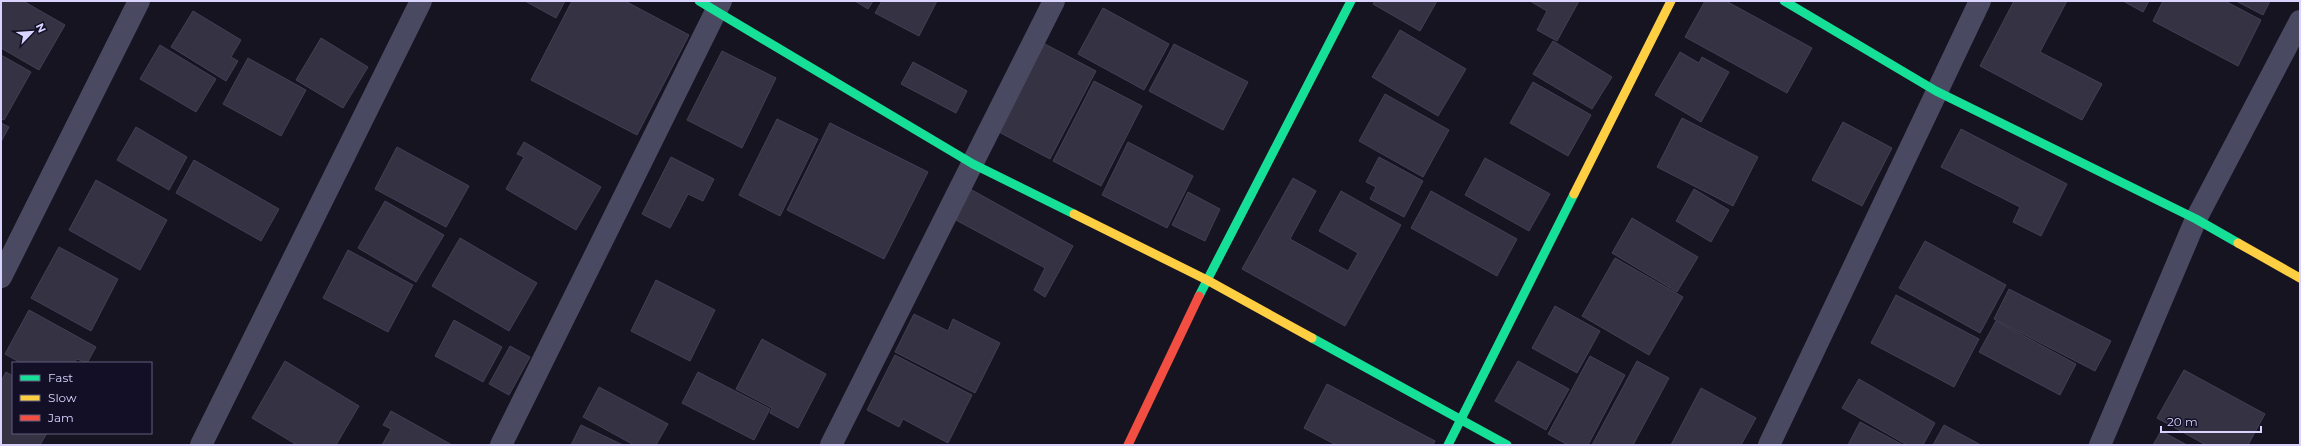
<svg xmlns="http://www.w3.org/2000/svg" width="2301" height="446" viewBox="0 0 2301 446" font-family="Montserrat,sans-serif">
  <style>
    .building { fill: #343243; stroke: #433f55 }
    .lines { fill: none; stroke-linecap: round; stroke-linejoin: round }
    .street { stroke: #494962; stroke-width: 22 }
    .fast { stroke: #16e098; stroke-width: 9 }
    .slow { stroke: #ffcf43; stroke-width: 9 }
    .jam { stroke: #f24e42; stroke-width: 9 }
  </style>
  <rect width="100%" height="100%" fill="#161421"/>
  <g class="building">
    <path d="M1 1H23L65 25 39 70 1 48Z"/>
    <path d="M525 1H565L556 18Z"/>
    <path d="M572 1H625L689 35 637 135 531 80Z"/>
    <path d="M855 1H873L868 9Z"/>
    <path d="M882 1H937L919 36 875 13Z"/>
    <path d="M1375 1H1437L1420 31 1373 4Z"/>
    <path d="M1530 1H1579L1557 41 1537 30 1547 11Z"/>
    <path d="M1705 1H1726L1812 48 1787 93 1685 37Z"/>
    <path d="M2014 1H2067L2040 52 2102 84 2082 120 1980 66Z"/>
    <path d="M2123 1H2149L2143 12Z"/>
    <path d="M2163 1H2225L2261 20 2238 66 2153 21Z"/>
    <path d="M2236 1H2270L2263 15Z"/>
    <path d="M1103 8 1169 44 1144 90 1078 54Z"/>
    <path d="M193 11 241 40 231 57 238 61 226 81 171 47Z"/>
    <path d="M1400 30 1466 69 1438 116 1372 77Z"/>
    <path d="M321 38 368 67 343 108 296 80Z"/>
    <path d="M1553 41 1612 77 1592 109 1533 74Z"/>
    <path d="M1043 43 1096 71 1050 159 997 131Z"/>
    <path d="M1174 44 1248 82 1223 130 1149 91Z"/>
    <path d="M160 45 216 79 196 112 140 79Z"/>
    <path d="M722 51 776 78 742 148 687 120Z"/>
    <path d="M1680 52 1699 63 1702 57 1729 72 1701 122 1655 95Z"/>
    <path d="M1 55 31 72 4 120 1 119Z"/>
    <path d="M248 58 306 90 281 136 223 104Z"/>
    <path d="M913 62 967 91 956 113 901 84Z"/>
    <path d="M1094 81 1142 106 1101 186 1053 161Z"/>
    <path d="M1533 82 1591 115 1568 156 1510 123Z"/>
    <path d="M1385 94 1449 130 1423 177 1359 141Z"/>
    <path d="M1682 118 1758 157 1733 206 1657 167Z"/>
    <path d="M777 119 818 139 780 216 739 195Z"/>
    <path d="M1843 122 1892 148 1862 206 1812 180Z"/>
    <path d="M1 123 9 127 1 142Z"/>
    <path d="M830 123 928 172 884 259 787 210Z"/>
    <path d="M136 127 187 157 169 190 117 160Z"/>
    <path d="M1961 129 2067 184 2041 236 2013 222 2020 207 1941 167Z"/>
    <path d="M524 142 601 187 576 230 506 189 524 157 517 154Z"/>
    <path d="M1128 142 1193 176 1167 228 1102 195Z"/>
    <path d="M397 147 469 186 446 227 375 189Z"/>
    <path d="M671 157 714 179 703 201 688 194 670 228 642 214Z"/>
    <path d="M1379 157 1423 181 1404 217 1370 199 1376 187 1366 182Z"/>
    <path d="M1485 158 1550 194 1529 231 1465 195Z"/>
    <path d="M194 160 279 209 261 241 176 193Z"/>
    <path d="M1293 178 1316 191 1290 239 1348 271 1358 253 1319 231 1341 191 1401 225 1345 326 1242 269Z"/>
    <path d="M96 180 167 220 140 270 69 230Z"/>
    <path d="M970 189 1073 246 1045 297 1034 290 1045 268 954 219Z"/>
    <path d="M1694 189 1729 210 1711 242 1676 221Z"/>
    <path d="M1431 191 1517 239 1497 276 1411 228Z"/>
    <path d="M1188 192 1220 209 1205 241 1172 225Z"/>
    <path d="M385 201 444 235 416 282 358 248Z"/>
    <path d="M1632 218 1698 257 1677 292 1612 253Z"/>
    <path d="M460 238 537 283 509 331 432 286Z"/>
    <path d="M1925 241 2006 285 1980 333 1899 288Z"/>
    <path d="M59 247 118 279 91 331 31 298Z"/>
    <path d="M348 250 413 285 388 332 323 298Z"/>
    <path d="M1615 258 1683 297 1649 355 1582 316Z"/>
    <path d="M656 280 715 310 690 361 631 331Z"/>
    <path d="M2009 289 2111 341 2095 371 1994 319Z"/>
    <path d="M1896 295 1979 339 1954 387 1871 343Z"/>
    <path d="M1555 306 1600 331 1577 373 1532 348Z"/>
    <path d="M29 310 96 347 87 363 77 359 74 363H21L5 354Z"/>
    <path d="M914 314 948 331 953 319 1000 343 975 393 895 352Z"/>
    <path d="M454 320 502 347 483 382 435 356Z"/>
    <path d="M1996 321 2076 364 2060 395 1979 352Z"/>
    <path d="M762 339 826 374 798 428 770 413 772 408 736 389Z"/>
    <path d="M510 346 530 357 509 395 489 384Z"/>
    <path d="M895 355 972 395 948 443 903 419 899 427 867 410Z"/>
    <path d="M1590 356 1625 375 1588 445H1568L1548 434Z"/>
    <path d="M285 361 359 406 336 445H297L252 418Z"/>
    <path d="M1518 361 1569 389 1546 430 1495 401Z"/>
    <path d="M1637 361 1669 378 1633 445H1592Z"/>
    <path d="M2184 370 2265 414 2248 445H2206L2157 418Z"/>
    <path d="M6 372 13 376V433H47L40 445H1V381Z"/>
    <path d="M698 372 770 409 754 440 682 403Z"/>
    <path d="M1859 379 1935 423 1923 445H1907L1842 408Z"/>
    <path d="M1327 384 1435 441 1433 445H1336L1304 428Z"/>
    <path d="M599 387 668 424 656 445H634L583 417Z"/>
    <path d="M1701 388 1756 418 1741 445H1671Z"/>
    <path d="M391 411 452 445H382L391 429 383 425Z"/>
    <path d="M1860 422 1903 445H1848Z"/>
    <path d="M581 425 623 445H571Z"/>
    <path d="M1944 425 1981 445H1933Z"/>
    <path d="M2161 431 2187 445H2153Z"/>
  </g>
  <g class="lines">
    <g class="street">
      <path d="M1 277 139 1"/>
      <path d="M201 445 421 1"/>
      <path d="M501 445 721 1"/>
      <path d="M831 445 1054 1"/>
      <path d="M1769 445 1980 1"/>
      <path d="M2100 445 2196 219 2300 21"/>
    </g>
    <g class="fast">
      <path d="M699 1 973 164 1074 214"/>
      <path d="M1784 1 1936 91 2196 219 2238 243"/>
      <path d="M1199 296 1351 1"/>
      <path d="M1312 338 1507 445"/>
      <path d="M1448 445 1574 194"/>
    </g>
    <g class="slow">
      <path d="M1574 194 1671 1"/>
      <path d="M1074 214 1207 280 1312 338"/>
      <path d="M2238 243 2300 278"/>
    </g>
    <path class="jam" d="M1128 445 1199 296"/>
  </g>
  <rect width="2301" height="446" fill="none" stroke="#d8d4ff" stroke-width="4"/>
  <rect x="12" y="362" width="140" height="72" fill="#120f26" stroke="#615e7d"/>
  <rect x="20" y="375" width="20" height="6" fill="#16e098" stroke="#615e7d"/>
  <text x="48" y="382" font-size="12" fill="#d8d4ff">Fast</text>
  <rect x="20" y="395" width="20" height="6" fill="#ffcf43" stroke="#615e7d"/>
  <text x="48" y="402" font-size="12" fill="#d8d4ff">Slow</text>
  <rect x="20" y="415" width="20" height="6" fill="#f24e42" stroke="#615e7d"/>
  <text x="48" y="422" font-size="12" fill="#d8d4ff">Jam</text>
  <g transform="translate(32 32) rotate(65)" stroke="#120f26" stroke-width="3" paint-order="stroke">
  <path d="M0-3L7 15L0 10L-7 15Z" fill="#d8d4ff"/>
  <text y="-6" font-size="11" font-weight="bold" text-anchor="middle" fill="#d8d4ff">N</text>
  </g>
  <path d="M2161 426v6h100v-6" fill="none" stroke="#d8d4ff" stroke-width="2"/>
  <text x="2167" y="426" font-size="12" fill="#d8d4ff" stroke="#120f26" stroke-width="3" paint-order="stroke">20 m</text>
</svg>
